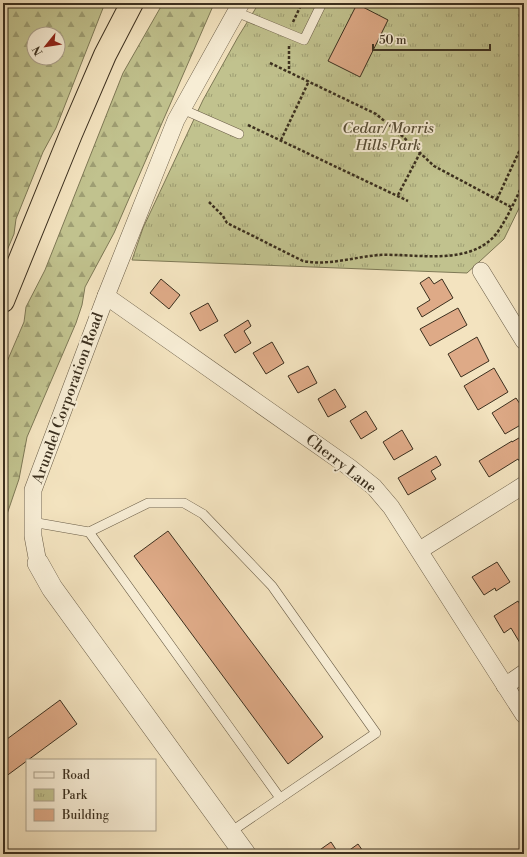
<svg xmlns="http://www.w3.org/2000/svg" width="527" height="857" viewBox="0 0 527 857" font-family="'Libre Bodoni',serif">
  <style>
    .forest { fill: url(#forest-firs); stroke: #7e7956; fill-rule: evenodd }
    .park { fill: url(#park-tufts); stroke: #7e7956 }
    .building { fill: #deaa87; stroke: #3c301f }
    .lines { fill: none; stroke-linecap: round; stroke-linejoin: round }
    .service-casing { stroke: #6a5d47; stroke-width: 10 }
    .minor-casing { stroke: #6a5d47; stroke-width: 18 }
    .tertiary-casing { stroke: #6a5d47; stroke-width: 22 }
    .motorway-casing { stroke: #3c301f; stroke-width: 24 }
    .path { stroke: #3c301f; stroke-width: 2.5; stroke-dasharray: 3 2; stroke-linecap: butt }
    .service { stroke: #f7edd5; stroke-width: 9 }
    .minor { stroke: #f7edd5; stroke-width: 17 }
    .tertiary { stroke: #f7edd5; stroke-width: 21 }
    .motorway { stroke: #f3e3bf; stroke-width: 22 }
    .labels { text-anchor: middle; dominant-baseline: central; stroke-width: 4; stroke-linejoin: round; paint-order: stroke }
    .park-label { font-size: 15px; font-style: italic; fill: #574d35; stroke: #f7edd5 }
    .street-label { font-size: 15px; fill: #3c301f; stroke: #f7edd5 }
  </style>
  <defs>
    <pattern id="forest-firs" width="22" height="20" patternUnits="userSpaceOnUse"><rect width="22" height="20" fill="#c1c28e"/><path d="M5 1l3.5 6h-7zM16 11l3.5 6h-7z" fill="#9e9e73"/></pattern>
    <pattern id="park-tufts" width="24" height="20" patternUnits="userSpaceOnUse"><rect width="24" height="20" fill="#c1c28e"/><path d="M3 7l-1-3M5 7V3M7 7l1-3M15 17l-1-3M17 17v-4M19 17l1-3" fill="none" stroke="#9e9e73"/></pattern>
  </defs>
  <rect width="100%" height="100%" fill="#f3e3bf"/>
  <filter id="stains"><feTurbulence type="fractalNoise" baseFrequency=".005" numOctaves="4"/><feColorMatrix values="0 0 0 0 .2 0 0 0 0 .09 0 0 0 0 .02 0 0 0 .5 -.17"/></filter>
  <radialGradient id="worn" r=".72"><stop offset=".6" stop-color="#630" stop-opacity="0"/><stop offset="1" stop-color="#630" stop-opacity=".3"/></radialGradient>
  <g class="forest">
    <path d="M3 3H105L56 128 43 152 16 219 14 234 3 260ZM34 34H58V58H34Z"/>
    <path d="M163 3H216L213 6 114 233 85 287 82 305 76 323 27 437 19 479 3 526V371L24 322 26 307 45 270 123 73Z"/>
  </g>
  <path class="park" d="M259 3H524V198L504 239 467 273 132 260 143 228 203 100 238 37Z"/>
  <g class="building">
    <path d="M357 4 388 20 360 77 328 61Z"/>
    <path d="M429 277 434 284 442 279 453 298 422 317 417 308 430 300 420 283Z"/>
    <path d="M161 279 180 295 169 309 150 293Z"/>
    <path d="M208 303 218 321 200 331 190 313Z"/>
    <path d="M458 308 467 325 430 346 420 329Z"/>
    <path d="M248 320 251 326 244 331 251 343 235 353 224 335Z"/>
    <path d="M477 337 489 361 461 377 448 354Z"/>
    <path d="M272 342 284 363 266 374 253 353Z"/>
    <path d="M308 366 317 383 298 393 288 376Z"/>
    <path d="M494 368 508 392 478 410 464 386Z"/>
    <path d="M335 389 346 407 328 417 318 399Z"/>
    <path d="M516 398 524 410V423L505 434 492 413Z"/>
    <path d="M366 411 377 429 361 439 350 421Z"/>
    <path d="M402 430 413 449 394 460 383 442Z"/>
    <path d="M524 435V467H523L518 459 489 477 479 461 512 441V442Z"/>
    <path d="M436 456 441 465 431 471 436 479 408 495 398 478Z"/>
    <path d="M168 531 323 737 288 764 134 556Z"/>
    <path d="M497 562 510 582 496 591 495 588 484 595 472 577Z"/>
    <path d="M518 601 522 608 524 607 523 648 511 628 504 633 494 616Z"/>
    <path d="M60 700 77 724 5 777 3 774V742Z"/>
    <path d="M331 842 339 854H314Z"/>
    <path d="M358 844 365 854H344Z"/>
  </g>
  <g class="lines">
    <g class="service-casing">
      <g id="service">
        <path d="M236 12 304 40 322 3"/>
        <path d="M182 109 239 134"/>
        <path d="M32 522 89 532 148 503H184L203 514 272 586 376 733 229 833"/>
        <path d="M89 532 280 798"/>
      </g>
    </g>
    <g class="minor-casing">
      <g id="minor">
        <path d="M481 271 524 341"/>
        <path d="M106 296 349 467 374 487 391 507 524 715"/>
        <path d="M420 550 524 485"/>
        <path d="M38 563 33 536V490L106 296 176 120 241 3"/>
        <path d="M505 686 524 673"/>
      </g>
    </g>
    <g class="tertiary-casing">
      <path id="tertiary" d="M38 563 52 588 245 854"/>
    </g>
    <g class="motorway-casing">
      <path id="motorway" d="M3 301 71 134 105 55 132 3"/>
    </g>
    <g class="path">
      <path d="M293 22 302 3"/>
      <path d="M289 46V72"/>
      <path d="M270 63 376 114 399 133 434 166 511 207"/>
      <path d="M248 125 408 201"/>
      <path d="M281 140 309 81"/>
      <path d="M398 195 420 153"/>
      <path d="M497 199 524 141"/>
      <path d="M209 202 223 216 227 223 303 261C328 266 354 257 379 255 416 253 474 268 499 230 509 215 516 198 524 182"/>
    </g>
    <use href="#service" class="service"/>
    <use href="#minor" class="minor"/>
    <use href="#tertiary" class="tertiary"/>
    <use href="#motorway" class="motorway"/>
  </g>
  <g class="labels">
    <g class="park-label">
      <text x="388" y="128">Cedar/ Morris<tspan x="388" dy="17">Hills Park</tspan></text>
    </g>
    <g class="street-label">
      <text transform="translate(68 398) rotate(-70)">Arundel Corporation Road</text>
      <text transform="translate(341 464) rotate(38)">Cherry Lane</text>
    </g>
  </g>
  <rect width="527" height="857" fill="none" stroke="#f3e3bf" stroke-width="16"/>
  <rect x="4" y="4" width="519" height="849" fill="none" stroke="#3c301f" stroke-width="2"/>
  <rect x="8" y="8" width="511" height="841" fill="none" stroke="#3c301f"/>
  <rect x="26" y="759" width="130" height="72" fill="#f7edd5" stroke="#aca18c"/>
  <rect x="34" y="772" width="20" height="6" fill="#f7edd5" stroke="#aca18c"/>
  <text x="62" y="779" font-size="12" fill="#3c301f">Road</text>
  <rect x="34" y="789" width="20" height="12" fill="url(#park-tufts)" stroke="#aca18c"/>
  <text x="62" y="799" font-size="12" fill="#3c301f">Park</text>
  <rect x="34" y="809" width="20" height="12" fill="#deaa87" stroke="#aca18c"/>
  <text x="62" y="819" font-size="12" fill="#3c301f">Building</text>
  <g transform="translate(46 46) rotate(240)"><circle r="19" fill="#f7edd5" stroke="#aca18c"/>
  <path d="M0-3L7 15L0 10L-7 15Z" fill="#8f2418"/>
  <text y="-6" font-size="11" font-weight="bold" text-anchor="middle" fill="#3c301f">N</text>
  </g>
  <path d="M373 44v6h117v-6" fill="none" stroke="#3c301f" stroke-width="2"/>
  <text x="379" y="44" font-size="12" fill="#3c301f" stroke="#f7edd5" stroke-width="3" paint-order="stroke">50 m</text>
  <rect width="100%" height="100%" filter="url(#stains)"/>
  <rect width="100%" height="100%" fill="url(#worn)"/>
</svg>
